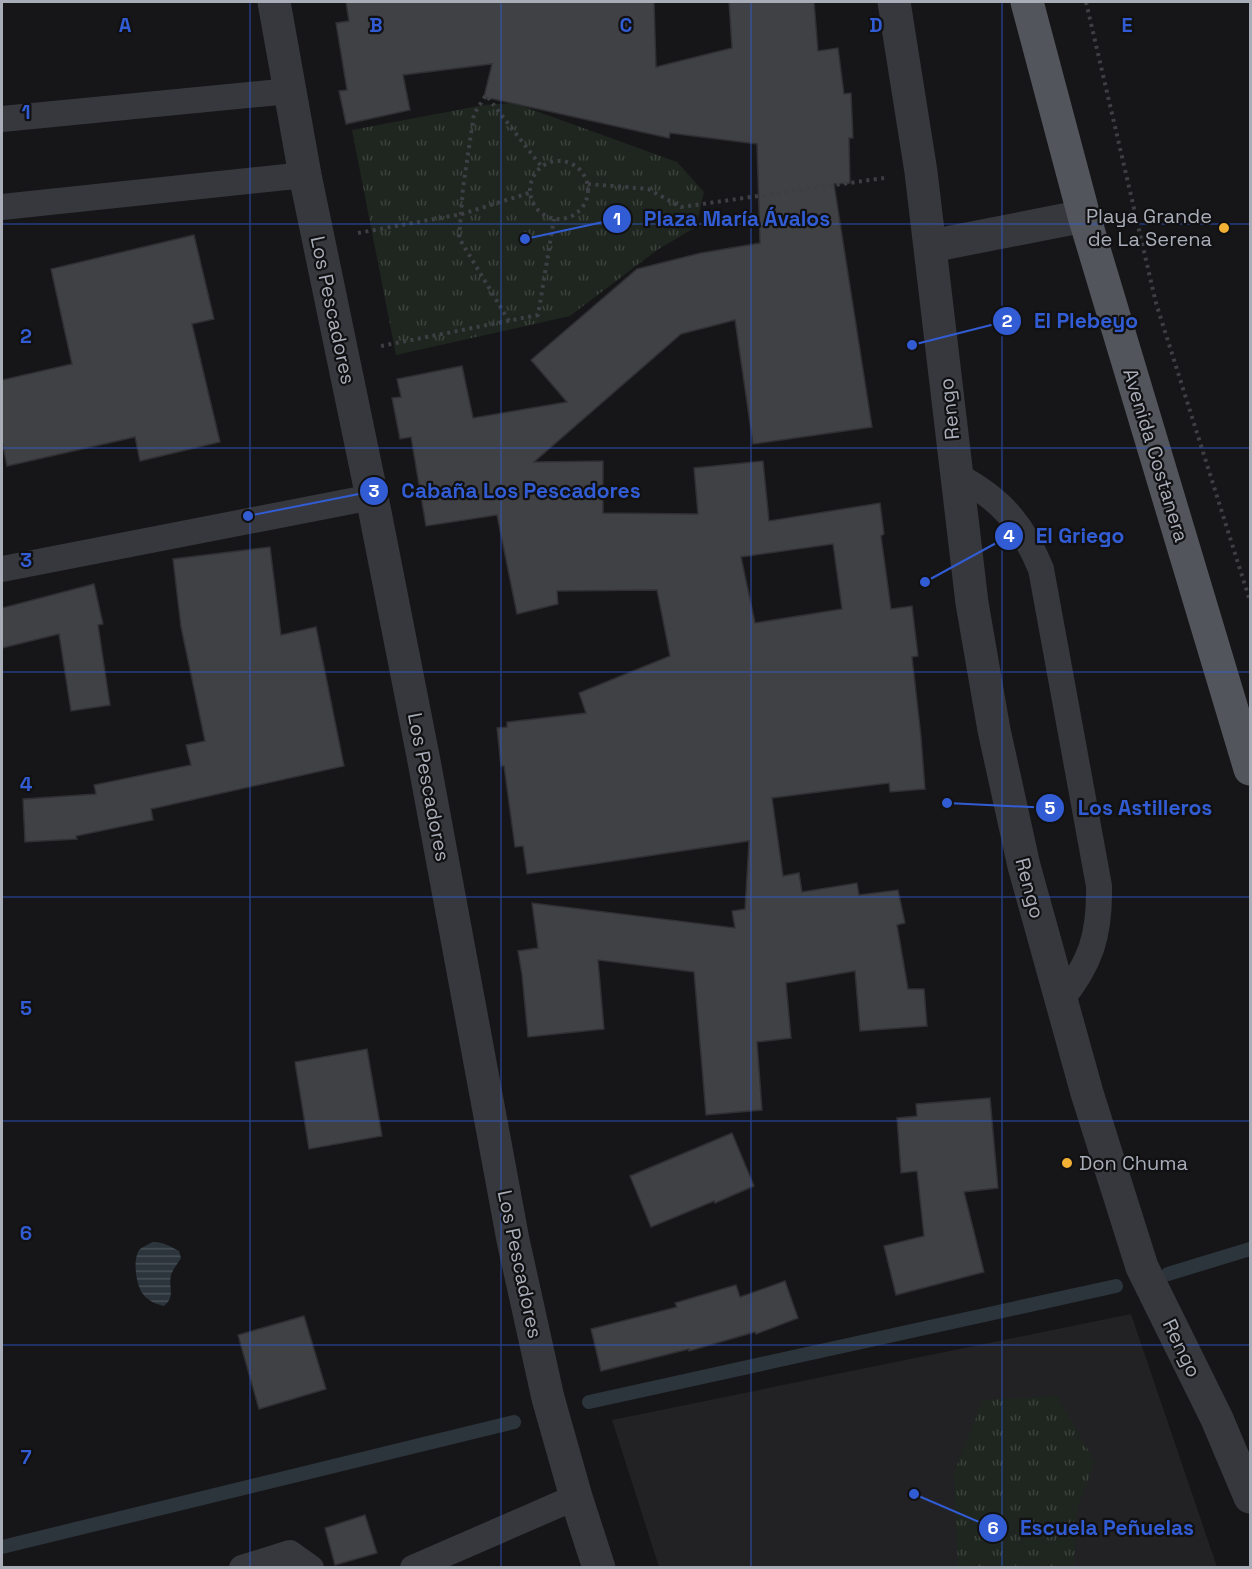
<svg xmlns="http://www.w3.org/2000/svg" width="1252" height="1569" viewBox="0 0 1252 1569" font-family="'Space Grotesk',sans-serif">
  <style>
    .built { fill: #222225 }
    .grass { fill: url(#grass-tufts) }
    .water { fill: url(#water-rules) }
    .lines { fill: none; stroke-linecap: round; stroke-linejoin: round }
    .stream { stroke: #2c353c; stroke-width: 14 }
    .building { fill: #404145; stroke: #303034; stroke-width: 1.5; fill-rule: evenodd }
    .path { stroke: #3d3f44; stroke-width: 4; stroke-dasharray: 3 4.5; stroke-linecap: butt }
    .service { stroke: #37383d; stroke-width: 26 }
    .minor { stroke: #37383d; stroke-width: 33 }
    .tertiary { stroke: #37383d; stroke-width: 33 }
    .primary { stroke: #53555c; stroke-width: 33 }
    .grid { fill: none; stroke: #325cd3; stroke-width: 1.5; stroke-opacity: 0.55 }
    .poi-dot { fill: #f2b134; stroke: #111113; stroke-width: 2 }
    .labels { text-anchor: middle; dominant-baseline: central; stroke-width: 4.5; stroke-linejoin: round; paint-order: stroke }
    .poi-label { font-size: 20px; fill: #a8adb8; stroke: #111113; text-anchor: end }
    .street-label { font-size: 20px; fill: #a8adb8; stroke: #111113 }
    .grid-label { font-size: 20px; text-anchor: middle; font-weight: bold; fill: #325cd3; stroke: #111113; stroke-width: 4.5; stroke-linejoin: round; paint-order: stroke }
    .leader { fill: none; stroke: #325cd3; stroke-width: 2 }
    .callout-dot { fill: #325cd3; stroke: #111113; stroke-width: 2 }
    .mark-label { font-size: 18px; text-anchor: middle; font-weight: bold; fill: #fff }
    .callout-label { font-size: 21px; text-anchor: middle; font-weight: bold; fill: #325cd3; stroke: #111113; stroke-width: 4.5; stroke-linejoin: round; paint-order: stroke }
  </style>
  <defs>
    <pattern id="grass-tufts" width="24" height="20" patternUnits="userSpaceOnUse" patternTransform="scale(1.5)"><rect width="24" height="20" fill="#1e261f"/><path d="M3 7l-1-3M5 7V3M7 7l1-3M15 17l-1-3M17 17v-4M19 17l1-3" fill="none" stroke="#3c433d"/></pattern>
    <pattern id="water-rules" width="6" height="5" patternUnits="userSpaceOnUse" patternTransform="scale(1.5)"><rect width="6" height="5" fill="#2c353c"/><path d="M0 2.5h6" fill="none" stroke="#485056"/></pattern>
  </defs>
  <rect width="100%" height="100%" fill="#161618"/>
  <path class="built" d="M1131 1314 1217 1567H659L612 1420Z"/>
  <g class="grass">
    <path d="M514 103 677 162 704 192 696 227 657 250 570 316 396 355 352 130 484 105Z"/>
    <path d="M1057 1396 1095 1462 1077 1509 1074 1567H958L954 1473 983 1400Z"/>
  </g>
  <path class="water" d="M153 1242C163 1242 170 1246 179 1251L181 1258C178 1263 173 1269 171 1275 168 1288 176 1296 164 1306 156 1304 148 1301 143 1294 136 1286 132 1258 140 1249 144 1246 149 1244 153 1242Z"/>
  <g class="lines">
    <g class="stream">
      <path d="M1168 1274 1250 1249"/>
      <path d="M589 1402 1116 1286"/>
      <path d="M2 1547 514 1422"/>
    </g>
  </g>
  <g class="building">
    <path d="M346 2H654L656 67 732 48 729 2H814L818 51 838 48 844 94 851 93 853 138H849L850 183 834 184 872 427 753 444 735 320 681 334 534 462 603 461V513L698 514 694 468 763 461 769 521 880 503 884 534 881 536 891 609 912 606 918 656 912 657 921 737 925 789 890 792 889 783 772 798 783 876 799 873 802 892 857 883 859 895 898 890 905 923 897 925 908 989H924L927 1026 860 1031 855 971 786 983 791 1038 757 1042 762 1110 706 1115 694 972 598 960 604 1029 528 1037 522 975 518 951 538 948 532 903 735 928 732 911 745 909 749 841 527 874 523 846 515 847 504 766H501L497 728 507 727V722L586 713 579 693 670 656 657 590 557 591 558 604 517 614 497 515 426 526 411 437 400 439 392 398 401 397 397 379 462 366 473 418 567 402 531 360 637 269 701 253 760 243 757 144 670 133 669 138 484 97 492 64 403 75 410 110 346 124 339 91 347 90 336 23 349 21ZM833 544 842 609 755 623 741 557Z"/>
    <path d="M194 235 214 319 192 324 220 442 140 461 135 437 7 466 2 441V380L72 364 51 269Z"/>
    <path d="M270 547 281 635 316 627 344 766 151 809 153 820 76 836 77 839 25 842 23 799 96 794 94 785 191 765 186 745 205 741 181 627 173 559Z"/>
    <path d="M94 584 103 624 98 625 110 705 71 711 59 634 2 648V608Z"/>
    <path d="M367 1049 382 1136 309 1149 295 1062Z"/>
    <path d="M990 1098 998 1188 964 1192 984 1272 896 1295 884 1246 924 1236 917 1171 901 1173 897 1118 917 1116 916 1104Z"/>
    <path d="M732 1133 754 1186 715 1203 714 1201 651 1227 630 1176Z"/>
    <path d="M785 1281 798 1318 756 1334 755 1332 689 1351V1349L601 1371 591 1329 677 1307 675 1303 736 1285 740 1297Z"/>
    <path d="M304 1316 326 1389 259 1409 238 1335Z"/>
    <path d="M365 1515 377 1553 335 1565 325 1528Z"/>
  </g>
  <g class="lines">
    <g class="path">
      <path d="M1086 2 1156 303 1250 601"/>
      <circle cx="559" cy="190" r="29"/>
      <path d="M588 184 648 189 681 207 884 178"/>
      <path d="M358 233 462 214 529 193"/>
      <path d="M509 321 459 238 463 188 474 114 486 95 541 166"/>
      <path d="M381 346 538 315 554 219"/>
    </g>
    <g class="service">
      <path d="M2 119 290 91"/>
      <path d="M2 207 305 175"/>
      <path d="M956 475C1000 498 1022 523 1041 569L1099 886C1100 934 1091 964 1060 1001"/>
      <path d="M2 569 372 497"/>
      <path d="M242 1568 290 1553 311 1568"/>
      <path d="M413 1568 576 1497"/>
    </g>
    <g class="minor">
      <path d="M894 2 921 172 972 603 994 730 1024 866 1087 1093 1142 1267 1217 1419 1250 1497"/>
      <path d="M931 246 1084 216"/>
    </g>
    <path class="tertiary" d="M274 2 305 175 372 497 424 761 513 1240 548 1398 576 1497 599 1568"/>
    <path class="primary" d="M1027 2 1084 216 1250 769"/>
  </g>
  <path class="grid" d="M250 2V1568M501 2V1568M751 2V1568M1002 2V1568M2 224H1250M2 448H1250M2 672H1250M2 897H1250M2 1121H1250M2 1345H1250"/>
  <g class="poi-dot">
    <circle cx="1224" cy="228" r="6"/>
    <circle cx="1067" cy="1163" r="6"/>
  </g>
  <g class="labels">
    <g class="poi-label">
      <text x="1212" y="216">Playa Grande<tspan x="1212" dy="23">de La Serena</tspan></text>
      <text x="1079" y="1163" text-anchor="start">Don Chuma</text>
    </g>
    <g class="street-label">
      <text transform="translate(333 310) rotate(78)">Los Pescadores</text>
      <text transform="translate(949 409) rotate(-96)">Rengo</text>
      <text transform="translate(1156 455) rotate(73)">Avenida Costanera</text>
      <text transform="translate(429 787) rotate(79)">Los Pescadores</text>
      <text transform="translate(1030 888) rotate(75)">Rengo</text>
      <text transform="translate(520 1264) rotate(78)">Los Pescadores</text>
      <text transform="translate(1182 1348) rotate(64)">Rengo</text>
    </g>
  </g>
  <g class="grid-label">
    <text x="125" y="32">A</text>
    <text x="376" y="32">B</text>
    <text x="626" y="32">C</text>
    <text x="876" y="32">D</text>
    <text x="1127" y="32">E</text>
    <text x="26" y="119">1</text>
    <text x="26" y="343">2</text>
    <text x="26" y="567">3</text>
    <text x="26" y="791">4</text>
    <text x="26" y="1015">5</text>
    <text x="26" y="1240">6</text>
    <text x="26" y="1464">7</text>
  </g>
  <path class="leader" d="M525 239L617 219M912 345L1007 321M248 516L374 491M925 582L1009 536M947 803L1050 808M914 1494L993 1528"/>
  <g class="callout-dot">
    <circle cx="525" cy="239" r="6"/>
    <circle cx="912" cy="345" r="6"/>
    <circle cx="248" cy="516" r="6"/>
    <circle cx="925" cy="582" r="6"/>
    <circle cx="947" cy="803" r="6"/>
    <circle cx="914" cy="1494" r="6"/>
    <circle cx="617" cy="219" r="15"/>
    <circle cx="1007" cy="321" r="15"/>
    <circle cx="374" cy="491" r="15"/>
    <circle cx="1009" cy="536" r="15"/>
    <circle cx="1050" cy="808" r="15"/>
    <circle cx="993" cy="1528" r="15"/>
  </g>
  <g class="mark-label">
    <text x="617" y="225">1</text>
    <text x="1007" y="327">2</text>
    <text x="374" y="497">3</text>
    <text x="1009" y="542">4</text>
    <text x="1050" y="814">5</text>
    <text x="993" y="1534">6</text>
  </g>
  <g class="callout-label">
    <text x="737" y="226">Plaza María Ávalos</text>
    <text x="1086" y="328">El Plebeyo</text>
    <text x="521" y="498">Cabaña Los Pescadores</text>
    <text x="1080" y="543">El Griego</text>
    <text x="1145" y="815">Los Astilleros</text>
    <text x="1107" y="1535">Escuela Peñuelas</text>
  </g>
  <rect width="1252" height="1569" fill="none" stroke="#a8adb8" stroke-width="6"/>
</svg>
